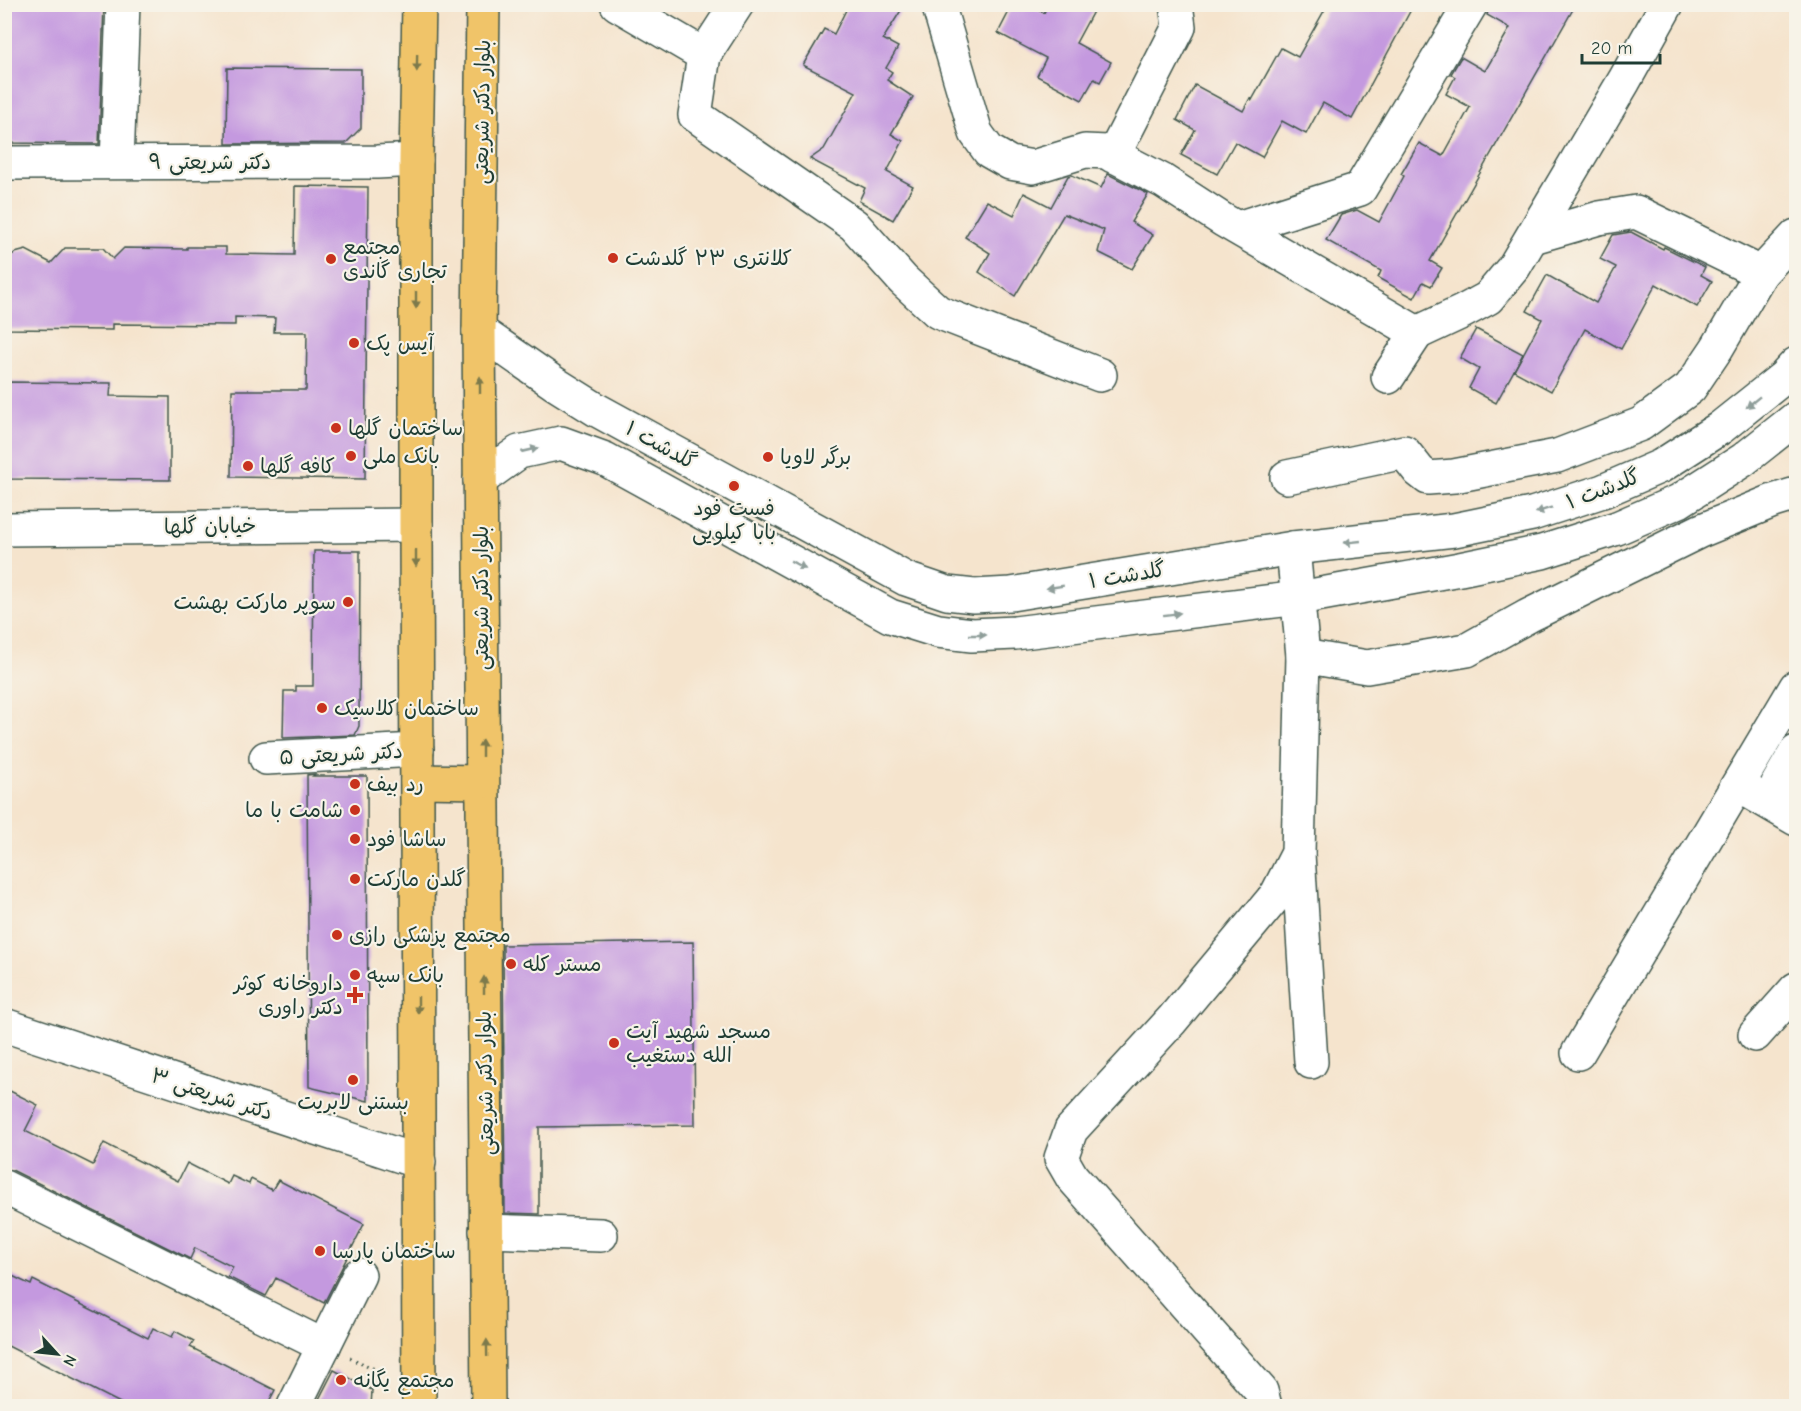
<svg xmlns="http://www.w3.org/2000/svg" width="1801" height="1411" viewBox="0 0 1801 1411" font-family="'Comic Neue','Playpen Sans Arabic',sans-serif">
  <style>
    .building { fill: #c499df }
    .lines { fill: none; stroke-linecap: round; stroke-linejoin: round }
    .minor-casing { stroke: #3f564b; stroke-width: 36 }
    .major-casing { stroke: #3f564b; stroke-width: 36 }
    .path { stroke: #3f564b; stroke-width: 4; stroke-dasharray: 1.5 4.5; stroke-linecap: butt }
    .minor { stroke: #fff; stroke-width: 33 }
    .major { stroke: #f0c469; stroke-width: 33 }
    .oneway { fill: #7d7a4c }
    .oneway2 { fill: #8f9e9a }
    .poi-dot { fill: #c8321e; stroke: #f7f3e8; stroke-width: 2 }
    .labels { text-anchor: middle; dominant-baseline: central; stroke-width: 4.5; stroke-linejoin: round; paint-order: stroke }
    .street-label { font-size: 21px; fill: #1f3d34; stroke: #f7f3e8 }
    .poi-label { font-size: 21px; fill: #1f3d34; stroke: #f7f3e8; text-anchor: start }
  </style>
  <rect width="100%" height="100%" fill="#f7f3e8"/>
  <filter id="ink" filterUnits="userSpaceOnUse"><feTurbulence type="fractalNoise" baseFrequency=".0167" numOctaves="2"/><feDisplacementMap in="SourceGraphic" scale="12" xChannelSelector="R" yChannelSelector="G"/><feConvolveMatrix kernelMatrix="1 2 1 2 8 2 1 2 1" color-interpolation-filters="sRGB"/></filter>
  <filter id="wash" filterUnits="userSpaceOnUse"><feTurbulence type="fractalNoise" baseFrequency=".008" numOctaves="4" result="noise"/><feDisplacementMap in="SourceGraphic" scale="24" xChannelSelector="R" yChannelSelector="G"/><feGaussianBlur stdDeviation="1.35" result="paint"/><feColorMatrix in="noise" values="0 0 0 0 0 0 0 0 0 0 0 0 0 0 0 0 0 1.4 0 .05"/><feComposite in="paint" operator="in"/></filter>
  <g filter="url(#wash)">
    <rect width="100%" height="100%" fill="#f5e4cd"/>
    <g id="blocks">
      <g class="building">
        <path d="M4 4H104L99 144 4 143Z"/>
        <path d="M849 4H905L883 39 898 47 886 68 892 72 887 80 913 97 891 134 903 141 887 172 913 186 893 220 859 201 865 188 810 159 824 149 856 92 803 65 824 29 834 34Z"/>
        <path d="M1013 4H1028L1044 13 1048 4H1097L1076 43 1111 62 1100 82 1094 79 1082 100 1037 76 1046 58 998 33Z"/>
        <path d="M1328 4H1414L1352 119 1323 103 1306 134 1282 121 1262 157 1235 142 1217 174 1181 155 1195 130 1177 120 1195 85 1243 111 1250 98 1252 100 1281 48 1298 57Z"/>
        <path d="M1490 4H1576L1430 261 1442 268 1431 286 1423 282 1414 298 1378 278 1381 271 1326 240 1341 215 1357 210 1379 222 1404 176 1401 174 1419 143 1443 156 1470 107 1446 94 1455 77 1451 74 1461 57 1485 71 1510 28 1487 15Z"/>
        <path d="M227 68 361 69V128L346 143 226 144Z"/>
        <path d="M1108 174 1148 194 1131 222 1153 235 1132 269 1098 252 1104 230 1064 214 1015 296 979 272 990 253 965 237 987 201 1014 215 1024 193 1051 207 1068 176 1072 175 1101 188Z"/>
        <path d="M295 186 368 187 365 479 231 477 232 390H306L307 332H274L275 318 235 317V325L112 324V330L4 329V259L15 253 26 250 51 263 65 248H103L113 259 124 248 187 249V247H226V254L294 255Z"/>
        <path d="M1631 232 1663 249 1664 247 1705 267 1701 275 1712 281 1697 307 1656 284 1621 349 1585 329 1551 391 1514 371 1542 319 1527 311 1547 275 1596 303 1616 267 1600 259 1613 235Z"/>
        <path d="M1476 329 1523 354 1496 403 1469 388 1479 369 1460 358Z"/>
        <path d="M4 382 111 383 110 396 170 397V480L4 479Z"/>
        <path d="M314 551H360L359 726 355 735 283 738 284 691H296V686H313Z"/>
        <path d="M316 774 313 776H367L368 1101 309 1087 307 775Z"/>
        <path d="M693 942 695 1125 539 1127V1214L505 1213 503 945Z"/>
        <path d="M4 1088 38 1105 25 1131 93 1165 104 1143 178 1181 187 1163 228 1184 232 1176 249 1184 251 1179 272 1190 278 1180 364 1224 324 1303 276 1278 266 1296 228 1277 233 1267 195 1248 190 1259 12 1170 4 1169Z"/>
        <path d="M4 1272 31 1285 33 1280 148 1338 153 1328 172 1337 175 1331 194 1341 190 1347 275 1390 266 1407H128L4 1344Z"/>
        <path d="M334 1370 372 1390 371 1407H315Z"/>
      </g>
    </g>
  </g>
  <g filter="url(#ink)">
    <use href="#blocks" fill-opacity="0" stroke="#3f564b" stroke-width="1.5"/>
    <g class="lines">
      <g class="minor-casing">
        <g id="minor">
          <path d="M617 4 704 55 695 115 854 225 903 280 938 312 1100 375"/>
          <path d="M938 4 976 133 989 151 1010 163 1033 167 1085 151 1107 152 1163 181 1223 220 1417 333 1462 312 1488 298 1514 267 1624 81 1667 4"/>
          <path d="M704 55 737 4"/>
          <path d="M1113 156 1179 27 1176 4"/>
          <path d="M117 162 123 4"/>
          <path d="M4 163 377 162 416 160"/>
          <path d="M1238 228 1360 189 1471 4"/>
          <path d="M1533 237 1599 218 1636 212 1761 273"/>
          <path d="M479 331 554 383 597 410 906 579 947 593 974 596 1011 594 1293 548 1454 530 1532 514 1603 491 1661 466 1720 428 1784 377 1796 364"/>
          <path d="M1388 377 1417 333"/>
          <path d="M1287 477 1404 452 1419 471 1428 478 1454 476 1557 456 1641 424 1690 388 1717 348 1761 273 1796 236"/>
          <path d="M480 480 519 452 561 443 605 459 890 616 938 631 972 635 1015 633 1299 598 1460 569 1542 552 1617 528 1679 501 1743 460 1796 418"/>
          <path d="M4 529 416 525"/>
          <path d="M1303 656 1367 667 1467 650 1528 616 1700 531 1773 501 1796 494"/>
          <path d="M266 758 417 750"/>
          <path d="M1778 783 1796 752"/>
          <path d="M1738 785 1796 819"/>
          <path d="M1298 854 1311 1062"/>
          <path d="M4 1025 419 1162"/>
          <path d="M1755 1035 1796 989"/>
          <path d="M1578 1053 1796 687"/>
          <path d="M4 1187 324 1346"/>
          <path d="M486 1231 601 1235"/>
          <path d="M294 1406 359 1275"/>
          <path d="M1265 1406 1261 1391 1072 1177 1061 1158 1071 1130 1172 1020 1277 894 1298 853 1303 656 1293 548"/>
        </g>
      </g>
      <g class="major-casing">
        <g id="major">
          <path d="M419 4 416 160V525L419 1406"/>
          <path d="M483 4 479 331 488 1406"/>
          <path d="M417 781 482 782"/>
        </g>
      </g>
      <path class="path" d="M350 1358 380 1372"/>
      <use href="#minor" class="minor"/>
      <use href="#major" class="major"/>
    </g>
    <defs><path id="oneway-solid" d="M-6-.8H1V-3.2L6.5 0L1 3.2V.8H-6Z" transform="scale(1.5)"/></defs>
    <g class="oneway">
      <use href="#oneway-solid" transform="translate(417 63) rotate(91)"/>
      <use href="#oneway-solid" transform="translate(416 300) rotate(90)"/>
      <use href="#oneway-solid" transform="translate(480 385) rotate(-90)"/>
      <use href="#oneway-solid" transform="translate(416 558) rotate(90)"/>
      <use href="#oneway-solid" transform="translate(482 748) rotate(-90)"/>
      <use href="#oneway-solid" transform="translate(484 985) rotate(-90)"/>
      <use href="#oneway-solid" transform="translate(418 1005) rotate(90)"/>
      <use href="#oneway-solid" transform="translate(487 1348) rotate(-91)"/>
    </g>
    <g class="oneway2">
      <use href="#oneway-solid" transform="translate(1753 402) rotate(141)"/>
      <use href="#oneway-solid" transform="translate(530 450) rotate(-13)"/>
      <use href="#oneway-solid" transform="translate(1544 510) rotate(162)"/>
      <use href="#oneway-solid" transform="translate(1352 542) rotate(174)"/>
      <use href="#oneway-solid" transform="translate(798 565) rotate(29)"/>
      <use href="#oneway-solid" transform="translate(1055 587) rotate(171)"/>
      <use href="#oneway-solid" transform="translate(1172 614) rotate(-7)"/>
      <use href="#oneway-solid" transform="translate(978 635)"/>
    </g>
  </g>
  <g class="poi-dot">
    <circle cx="613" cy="258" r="6"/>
    <circle cx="331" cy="259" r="6"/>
    <circle cx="354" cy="343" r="6"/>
    <circle cx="336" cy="428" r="6"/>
    <circle cx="351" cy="456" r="6"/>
    <circle cx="768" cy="457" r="6"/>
    <circle cx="248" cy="466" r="6"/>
    <circle cx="734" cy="486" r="6"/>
    <circle cx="348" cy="602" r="6"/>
    <circle cx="322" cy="708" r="6"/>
    <circle cx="355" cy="784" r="6"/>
    <circle cx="355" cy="810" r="6"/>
    <circle cx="355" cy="839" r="6"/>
    <circle cx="355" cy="879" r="6"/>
    <circle cx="337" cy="935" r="6"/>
    <circle cx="511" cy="964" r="6"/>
    <circle cx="355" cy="975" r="6"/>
    <path d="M352 986h6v6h6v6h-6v6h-6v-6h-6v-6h6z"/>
    <circle cx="614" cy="1043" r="6"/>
    <circle cx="353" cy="1080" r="6"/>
    <circle cx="320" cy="1251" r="6"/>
    <circle cx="341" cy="1380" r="6"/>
  </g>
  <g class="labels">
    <g class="street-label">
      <text transform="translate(482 112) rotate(-89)">بلوار دکتر شریعتی</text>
      <text x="210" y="162">دکتر شریعتی ۹</text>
      <text transform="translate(661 445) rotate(29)">گلدشت ۱</text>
      <text transform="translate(1603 489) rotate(-21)">گلدشت ۱</text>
      <text transform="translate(210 526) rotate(-1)">خیابان گلها</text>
      <text transform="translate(1127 575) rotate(-9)">گلدشت ۱</text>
      <text transform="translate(481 598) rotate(-90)">بلوار دکتر شریعتی</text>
      <text transform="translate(341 754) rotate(-3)">۵ دکتر شریعتی</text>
      <text transform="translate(485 1083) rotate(-91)">بلوار دکتر شریعتی</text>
      <text transform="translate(212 1094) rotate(18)">۳ دکتر شریعتی</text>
    </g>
    <g class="poi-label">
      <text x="343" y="247">مجتمع<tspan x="343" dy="24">تجاری گاندی</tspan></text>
      <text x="625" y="258">کلانتری ۲۳ گلدشت</text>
      <text x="366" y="343">آیس پک</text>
      <text x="348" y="428">ساختمان گلها</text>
      <text x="363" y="456">بانک ملی</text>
      <text x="780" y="457">برگر لاویا</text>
      <text x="260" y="466">کافه گلها</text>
      <text x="734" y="508" text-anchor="middle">فست فود<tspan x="734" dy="24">بابا کیلویی</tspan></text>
      <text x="336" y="602" text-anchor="end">سوپر مارکت بهشت</text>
      <text x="334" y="708">ساختمان کلاسیک</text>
      <text x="367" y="784">رد بیف</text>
      <text x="343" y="810" text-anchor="end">شامت با ما</text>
      <text x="367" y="839">ساشا فود</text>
      <text x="367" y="879">گلدن مارکت</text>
      <text x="349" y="935">مجتمع پزشکی رازی</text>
      <text x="523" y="964">مستر کله</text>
      <text x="367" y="975">بانک سپه</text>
      <text x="343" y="983" text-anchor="end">داروخانه کوثر<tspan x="343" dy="24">دکتر راوری</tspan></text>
      <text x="626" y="1031">مسجد شهید آیت<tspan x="626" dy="24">الله دستغیب</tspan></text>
      <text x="353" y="1102" text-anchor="middle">بستنی لابریت</text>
      <text x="332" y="1251">ساختمان پارسا</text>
      <text x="353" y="1380">مجتمع یگانه</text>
    </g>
  </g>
  <rect width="1801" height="1411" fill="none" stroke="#f7f3e8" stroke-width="24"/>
  <g transform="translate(57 1354) rotate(117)" stroke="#f7f3e8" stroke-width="4.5" paint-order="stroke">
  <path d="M0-4.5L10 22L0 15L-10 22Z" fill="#1f3d34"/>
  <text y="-9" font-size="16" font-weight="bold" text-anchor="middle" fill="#1f3d34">N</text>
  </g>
  <path d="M1582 54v9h78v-9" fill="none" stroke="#1f3d34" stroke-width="3"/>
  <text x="1591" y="54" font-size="18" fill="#1f3d34" stroke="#f7f3e8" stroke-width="4.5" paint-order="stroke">20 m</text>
</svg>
